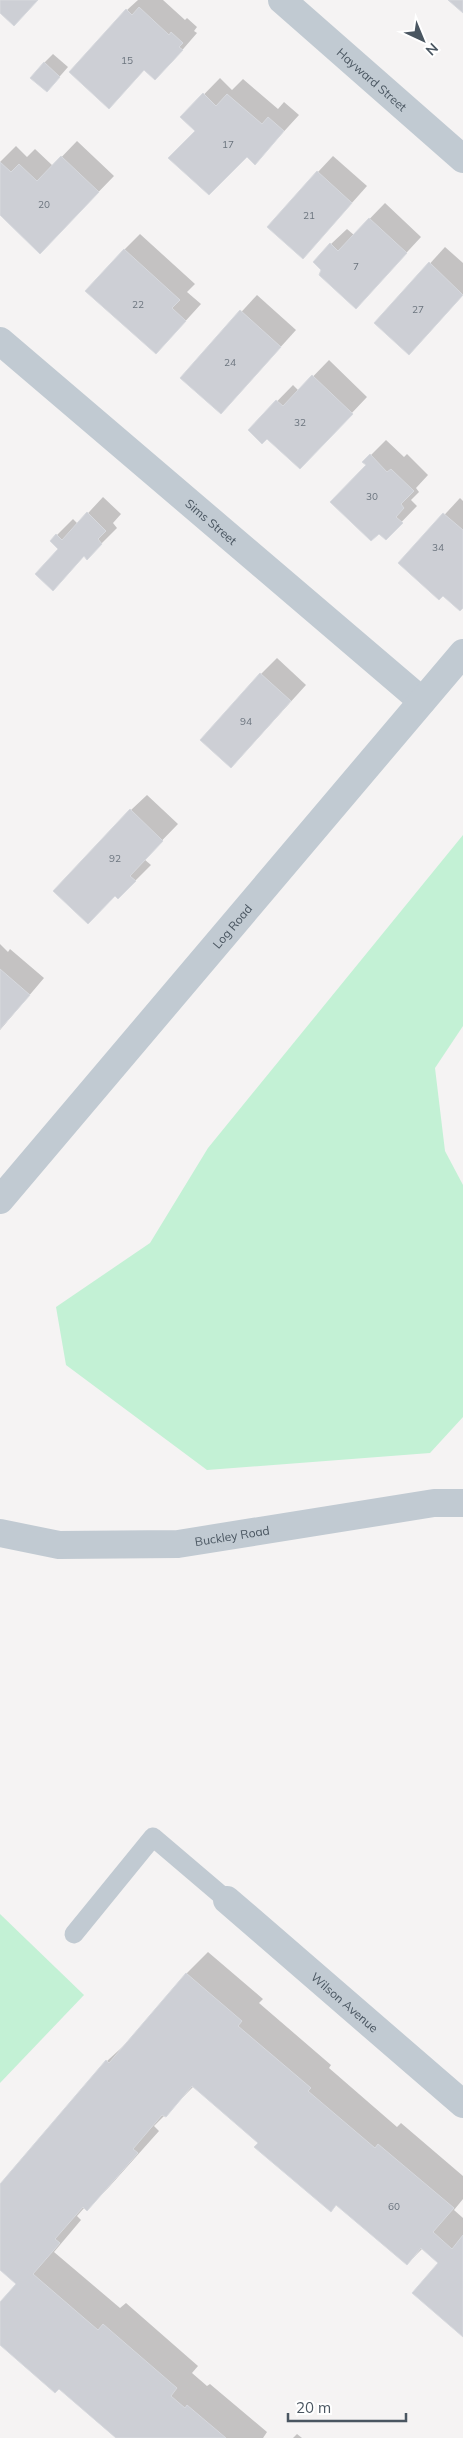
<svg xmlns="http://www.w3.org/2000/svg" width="463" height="2438" viewBox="0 0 463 2438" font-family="Mulish,sans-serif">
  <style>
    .green { fill: #c3f1d5 }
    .shadow { fill: #0003 }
    .building { fill: #cdcfd5; stroke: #d7d9de }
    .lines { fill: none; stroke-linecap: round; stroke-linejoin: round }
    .service { stroke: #c1cad2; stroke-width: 19 }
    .minor { stroke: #c1cad2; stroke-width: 28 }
    .tertiary { stroke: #c1cad2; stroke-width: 28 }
    .labels { text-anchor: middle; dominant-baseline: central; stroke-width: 4.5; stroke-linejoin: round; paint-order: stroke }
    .number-label { font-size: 10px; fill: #6b747e }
    .street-label { font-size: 12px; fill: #4a5661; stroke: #fff }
  </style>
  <rect width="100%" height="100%" fill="#f5f3f3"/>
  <g class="green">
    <path d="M463 835V1026L435 1068 445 1151 463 1185V1417L430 1453 207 1470 66 1365 56 1307 150 1243 208 1148Z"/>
    <path d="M0 1914 84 1995 0 2083Z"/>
  </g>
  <g class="shadow">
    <path d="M138 0H163L185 20 187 18 197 27 194 31 197 33 171 63 145 69 109 107 127 10Z"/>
    <path d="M53 54 68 67 47 91 44 63Z"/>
    <path d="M220 78 232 90 243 79 278 109 284 102 299 115 255 163 247 155 197 131 182 117Z"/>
    <path d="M77 141 114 176 56 236 0 213V162L16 146 27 157 35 149 53 166Z"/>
    <path d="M333 156 367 186 318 241V172Z"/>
    <path d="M385 203 421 237 371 291 322 269 331 244 347 229 354 235Z"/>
    <path d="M140 234 195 284 187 292 201 304 171 337 124 250Z"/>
    <path d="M445 247 463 263V295L425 337 376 323Z"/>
    <path d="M257 295 296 330 221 413 181 378Z"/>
    <path d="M329 360 367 397 315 452 249 430 293 385 299 391Z"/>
    <path d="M386 440 404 457 407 454 428 475 416 488 419 492 411 500 417 506 386 538 368 465 364 462Z"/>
    <path d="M103 497 121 514 113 523 117 528 87 558 85 555 53 589 60 549 51 541 73 519 78 524Z"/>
    <path d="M460 498 463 501V606L400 563Z"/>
    <path d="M277 658 306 685 246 751 261 674Z"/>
    <path d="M147 795 178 824 144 859 151 865 118 898 115 895 131 810Z"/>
    <path d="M0 944 8 952 10 949 44 978 0 1030Z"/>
    <path d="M208 1952 263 1999 259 2003 331 2065 329 2068 397 2127 401 2123 463 2176V2199L454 2210 463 2218V2335L440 2263 423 2248 407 2264 337 2204 331 2211 259 2143 194 2086 154 2126 159 2131 109 2187 87 2209 85 2207 77 2216 81 2220 54 2252 120 2308 126 2303 198 2366 192 2373 207 2386 210 2384 267 2432 263 2438H116L59 2388 0 2343V2304L17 2283 0 2269V2185L107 2061 130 2040 186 1974Z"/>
    <path d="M297 2434 302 2438H293Z"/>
  </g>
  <g class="building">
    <path d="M0 0H38L14 26 0 13Z"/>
    <path d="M448 0H463V13Z"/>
    <path d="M139 7 169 35 171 32 183 43 179 47 183 50 155 80 144 70 109 109 69 72 126 9 132 15Z"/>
    <path d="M44 62 60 77 47 92 30 78Z"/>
    <path d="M203 93 216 106 227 94 262 124 268 117 284 131 255 165 247 157 209 195 168 158 195 131 180 117Z"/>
    <path d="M61 156 99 192 40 254 0 215V162L11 172 19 164 37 181Z"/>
    <path d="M317 171 352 203 303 259 267 227Z"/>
    <path d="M369 218 407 253 356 309 319 275 321 270 313 262 330 243 338 251Z"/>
    <path d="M124 249 180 300 172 308 186 321 156 354 85 291Z"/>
    <path d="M429 262 463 295 409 355 374 323Z"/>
    <path d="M240 310 281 347 221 414 180 378Z"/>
    <path d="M312 375 353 414 300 469 267 439 262 444 248 430 276 400 283 406Z"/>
    <path d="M370 454 387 472 391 469 414 491 401 504 404 508 396 517 403 523 386 540 379 534 371 541 330 502 366 465 362 462Z"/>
    <path d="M87 512 106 531 98 539 102 544 87 560 84 556 53 591 35 574 58 549 50 541 56 534 62 540Z"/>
    <path d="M443 513 463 530V608L460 611 443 596 439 600 398 563Z"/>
    <path d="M260 673 291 701 231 768 200 740Z"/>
    <path d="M130 809 163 841 130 876 136 881 118 899 115 896 88 924 53 891Z"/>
    <path d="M0 969 30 995 0 1029Z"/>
    <path d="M186 1973 242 2021 238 2026 311 2088 308 2091 375 2148 378 2144 454 2208 433 2232 452 2249 463 2235V2337L412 2293 438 2263 421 2248 407 2265 336 2205 331 2212 254 2147 258 2143 192 2086 166 2117 162 2115 133 2149 138 2153 87 2211 83 2207 55 2239 60 2243 33 2274 98 2330 103 2324 177 2388 171 2396 185 2408 187 2405 226 2438H116L59 2389 55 2393 0 2345V2302L16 2284 0 2270V2184L106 2060 109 2063Z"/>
  </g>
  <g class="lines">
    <path class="service" d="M74 1934 153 1837 227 1900"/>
    <g class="minor">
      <path id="s1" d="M282 0 463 159"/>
      <path id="s2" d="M0 341 422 701"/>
      <path id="s3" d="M227 1900 463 2104"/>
    </g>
    <g class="tertiary">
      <path id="s4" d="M0 1200 463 653"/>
      <path id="s5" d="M0 1533 59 1545 178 1544 434 1503H463"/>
    </g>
  </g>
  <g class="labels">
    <g class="number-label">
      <text x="127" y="60">15</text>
      <text x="228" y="144">17</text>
      <text x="44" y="204">20</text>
      <text x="309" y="215">21</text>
      <text x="356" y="266">7</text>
      <text x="138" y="304">22</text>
      <text x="418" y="309">27</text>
      <text x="230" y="362">24</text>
      <text x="300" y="422">32</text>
      <text x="372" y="496">30</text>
      <text x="438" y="547">34</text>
      <text x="246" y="721">94</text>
      <text x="115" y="858">92</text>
      <text x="394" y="2206">60</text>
    </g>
    <g class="street-label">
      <text stroke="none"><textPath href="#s1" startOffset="120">Hayward Street</textPath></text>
      <text stroke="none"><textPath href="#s2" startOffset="278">Sims Street</textPath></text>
      <text stroke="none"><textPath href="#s4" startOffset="359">Log Road</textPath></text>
      <text stroke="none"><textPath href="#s5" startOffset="234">Buckley Road</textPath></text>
      <text stroke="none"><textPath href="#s3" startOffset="156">Wilson Avenue</textPath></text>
    </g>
  </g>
  <g transform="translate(423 40) rotate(136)" stroke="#ffffff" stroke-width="4" paint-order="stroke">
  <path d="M0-4L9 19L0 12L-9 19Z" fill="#4a5661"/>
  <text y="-8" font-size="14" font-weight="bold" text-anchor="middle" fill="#4a5661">N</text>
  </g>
  <path d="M288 2413v8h118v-8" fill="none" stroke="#4a5661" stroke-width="2.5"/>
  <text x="296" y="2413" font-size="15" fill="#4a5661" stroke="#ffffff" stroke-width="4" paint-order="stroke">20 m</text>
</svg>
